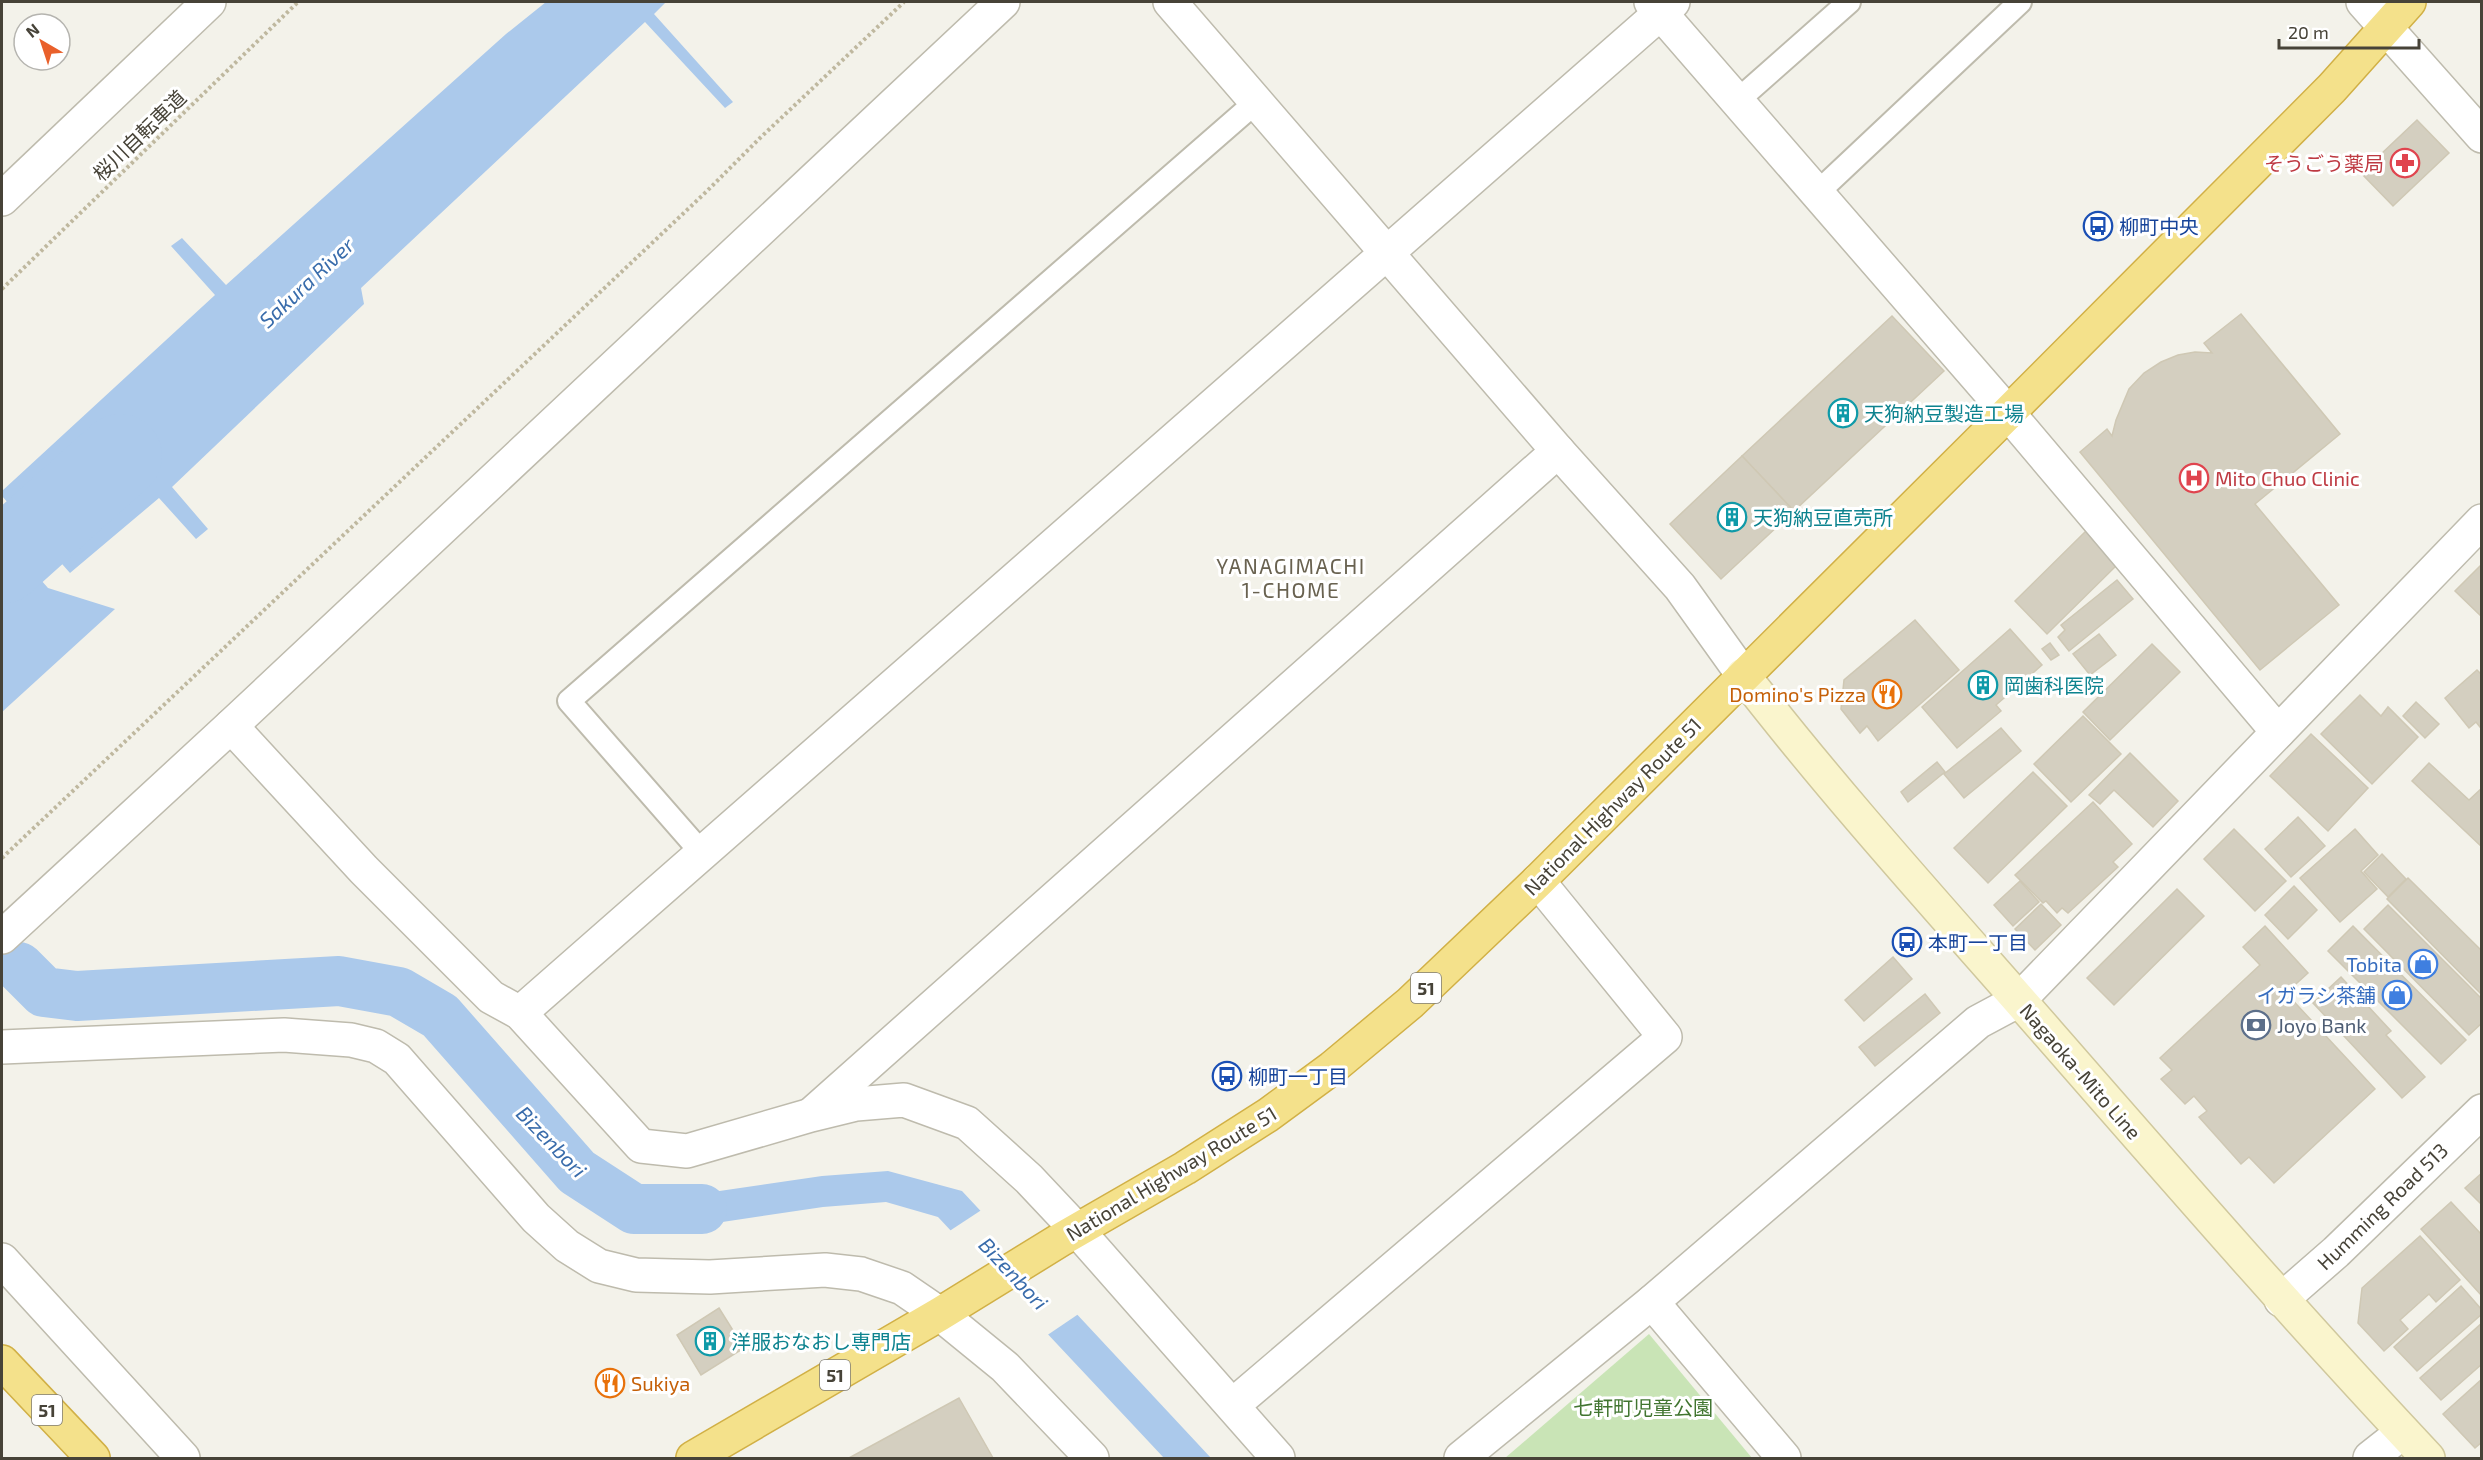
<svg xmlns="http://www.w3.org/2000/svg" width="2483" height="1460" viewBox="0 0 2483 1460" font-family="'Exo 2','Noto Sans JP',sans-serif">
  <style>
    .green { fill: #c9e4b6 }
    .water { fill: #abc9eb }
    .pier { fill: #f3f2ea }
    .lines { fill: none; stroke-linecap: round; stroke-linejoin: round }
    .canal { stroke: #abc9eb; stroke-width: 50 }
    .river { stroke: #abc9eb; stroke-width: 84 }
    .building { fill: #d4cfc0; stroke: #cfc8b4; stroke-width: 1.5 }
    .service-casing { stroke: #bebbad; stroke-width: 26 }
    .minor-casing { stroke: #bebbad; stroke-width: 36 }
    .tertiary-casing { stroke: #bebbad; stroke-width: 36 }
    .secondary-casing { stroke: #d0c89d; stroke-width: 36 }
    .trunk-casing { stroke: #d1b046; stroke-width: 36 }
    .path { stroke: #bfb89f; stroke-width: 4; stroke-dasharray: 3 3; stroke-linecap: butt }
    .service { stroke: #fff; stroke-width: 22 }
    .minor { stroke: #fff; stroke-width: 33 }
    .tertiary { stroke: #fff; stroke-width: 33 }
    .secondary { stroke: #faf5cd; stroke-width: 33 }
    .trunk { stroke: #f4e18b; stroke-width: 33 }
    .labels { text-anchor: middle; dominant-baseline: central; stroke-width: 6; stroke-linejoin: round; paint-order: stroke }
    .shield { fill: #fff; stroke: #7e7b74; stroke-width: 1.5 }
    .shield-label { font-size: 18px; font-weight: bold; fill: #474338 }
    .street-label { font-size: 20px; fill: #474338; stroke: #fff }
    .health-label { font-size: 20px; fill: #be3a42; stroke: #fff; text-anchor: end }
    .transit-label { font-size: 20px; fill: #164399; stroke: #fff; text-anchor: start }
    .culture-label { font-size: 20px; fill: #0d838f; stroke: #fff; text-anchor: start }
    .food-label { font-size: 20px; fill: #c56008; stroke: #fff; text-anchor: end }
    .shop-label { font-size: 20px; fill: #366cbe; stroke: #fff; text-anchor: end }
    .service-label { font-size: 20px; fill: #4e5e75; stroke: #fff; text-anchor: start }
    .park-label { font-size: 20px; fill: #417530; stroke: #fff }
    .water-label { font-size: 21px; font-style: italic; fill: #396cab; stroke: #fff }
    .neighbourhood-label { font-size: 21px; letter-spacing: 1.5px; fill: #696250; stroke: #fff }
  </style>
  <rect width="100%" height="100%" fill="#f3f2ea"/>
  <path class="green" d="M1649 1334 1752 1458H1505Z"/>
  <g class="water">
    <path d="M546 2H666L654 14 733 102 725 108 645 22 361 288 364 304 172 487 208 529 196 539 159 498 70 573 2 496V491L215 295 171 246 182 238 226 285 506 34Z"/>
    <path d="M2 536 48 588 115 609 2 712Z"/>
    <path d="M2 930 51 979 79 981 74 1011 33 1002 2 972Z"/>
    <path d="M888 1171 962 1191 1211 1458H1164L938 1217 886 1202 823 1207 689 1227 630 1224 637 1193 692 1195 822 1176Z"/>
  </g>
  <path class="pier" d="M983 1209 1080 1313 1046 1336 948 1232Z"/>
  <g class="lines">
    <path class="canal" d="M19 967 44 992 77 996 339 981 399 992 440 1016 577 1172 634 1209H702"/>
    <path class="river" d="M2 562 120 456"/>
  </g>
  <g class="building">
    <path d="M2417 120 2449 153 2393 206 2361 173Z"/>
    <path d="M2241 314 2340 434 2255 504 2339 605 2260 670 2080 452 2107 429 2112 436 2116 420 2129 389 2144 373 2161 362 2178 355 2195 352 2212 353 2204 343Z"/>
    <path d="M1892 316 1944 371 1794 511 1742 456Z"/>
    <path d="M1742 456 1794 511 1721 579 1670 524Z"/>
    <path d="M2090 527 2122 560 2047 634 2015 601Z"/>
    <path d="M2482 564V617L2455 591Z"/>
    <path d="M2117 580 2133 599 2069 651 2058 637 2065 630 2061 625Z"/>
    <path d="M1915 620 1959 670 1878 741 1867 726 1860 733 1841 709 1844 680Z"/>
    <path d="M2010 629 2042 665 1996 705 2001 711 1957 748 1922 707Z"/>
    <path d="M2099 634 2116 655 2090 675 2073 654Z"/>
    <path d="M2050 643 2059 655 2051 660 2042 649Z"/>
    <path d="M2152 644 2180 672 2110 740 2083 712Z"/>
    <path d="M2477 670 2482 675V726L2480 727 2476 722 2469 728 2445 698Z"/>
    <path d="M2360 695 2381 716 2388 707 2418 737 2372 784 2321 734Z"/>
    <path d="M2416 702 2439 724 2425 738 2403 716Z"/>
    <path d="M2083 716 2121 754 2071 802 2034 764Z"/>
    <path d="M2001 728 2021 751 1964 798 1944 774Z"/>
    <path d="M2311 734 2368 788 2328 831 2270 776Z"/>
    <path d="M2130 753 2178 801 2153 827 2114 790 2100 804 2089 795Z"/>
    <path d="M1937 762 1945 772 1908 802 1901 792Z"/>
    <path d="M2429 763 2469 800 2482 788V847L2412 781Z"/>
    <path d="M2033 772 2067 806 1988 883 1954 848Z"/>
    <path d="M2093 802 2132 844 2113 862 2118 867 2068 913 2062 908 2057 913 2046 901 2043 903 2015 875Z"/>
    <path d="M2298 817 2325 846 2291 877 2265 849Z"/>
    <path d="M2234 829 2286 881 2255 911 2204 859Z"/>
    <path d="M2355 829 2378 855 2361 871 2377 889 2340 922 2300 878Z"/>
    <path d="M2382 854 2406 879 2388 897 2364 872Z"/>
    <path d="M2408 878 2482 951V995L2387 899Z"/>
    <path d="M2020 881 2039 902 2013 926 1994 905Z"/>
    <path d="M2294 886 2317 910 2288 939 2265 915Z"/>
    <path d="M2177 889 2204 916 2114 1005 2087 978Z"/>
    <path d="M2041 904 2061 925 2035 950 2015 929Z"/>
    <path d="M2388 905 2482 999V1023L2469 1035 2364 929Z"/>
    <path d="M2265 926 2308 973 2286 993 2375 1089 2274 1183 2249 1157 2241 1164 2199 1117 2207 1111 2194 1096 2185 1104 2161 1079 2172 1070 2160 1058 2260 965 2243 947Z"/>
    <path d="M2353 926 2466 1040 2441 1064 2328 951Z"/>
    <path d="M1893 957 1912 979 1864 1021 1845 1000Z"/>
    <path d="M2341 977 2391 1031 2386 1035 2425 1077 2402 1098 2313 1003Z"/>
    <path d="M1925 994 1940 1013 1875 1066 1859 1047Z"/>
    <path d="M2482 1173V1205L2465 1188Z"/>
    <path d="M2451 1202 2482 1235V1296L2421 1229Z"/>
    <path d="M2420 1236 2460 1280 2436 1302 2429 1294 2400 1320 2408 1329 2384 1351 2358 1323 2362 1288Z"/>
    <path d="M2461 1286 2482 1310V1314L2417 1371 2394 1347Z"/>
    <path d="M719 1308 744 1348 701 1375 677 1335Z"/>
    <path d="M2482 1323V1364L2441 1400 2420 1378Z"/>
    <path d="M2482 1379V1442L2475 1448 2443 1414Z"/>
    <path d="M959 1398 993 1458H849Z"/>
  </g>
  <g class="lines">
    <g class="service-casing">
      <g id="service">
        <path d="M1737 101 1849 2"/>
        <path d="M1817 193 2020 2"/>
        <path d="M702 853 569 701 1256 102"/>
      </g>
    </g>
    <g class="minor-casing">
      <g id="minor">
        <path d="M1651 2 2008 413 2278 732"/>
        <path d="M2 199 209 2"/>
        <path d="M231 726 364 870 491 997 520 1013 641 1146 687 1151 811 1115 856 1104 904 1100 967 1123 1029 1179 1077 1230 1278 1458"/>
        <path d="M2 937 231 726 1003 2"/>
        <path d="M520 1013 1673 2"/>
        <path d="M2 1047 284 1035 351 1040 376 1046 397 1059 536 1218 567 1246 599 1266 636 1275 710 1277 825 1270 861 1274 902 1288 940 1314 1005 1367 1092 1458"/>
        <path d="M813 1113 1558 451"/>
        <path d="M2 1260 183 1458"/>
        <path d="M1652 1302 1784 1458"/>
        <path d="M1233 1405 1665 1037 1538 881"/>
        <path d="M1461 1458 1652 1302 1978 1022 2019 1000 2482 521"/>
        <path d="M2370 1458 2403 1432"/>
      </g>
    </g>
    <g class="tertiary-casing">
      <g id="tertiary">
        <path d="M1170 2 1558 451 1680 587 1743 675"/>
        <path d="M2363 2 2482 136"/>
        <path d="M2281 1300 2336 1252 2482 1111"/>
      </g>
    </g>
    <g class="secondary-casing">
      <path id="secondary" d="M1743 675C1839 799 1945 915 2048 1033 2173 1176 2298 1320 2428 1458"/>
    </g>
    <g class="trunk-casing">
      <g id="trunk">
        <path d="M2 1362 93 1458"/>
        <path d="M693 1458 940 1314 1060 1240 1185 1168 1268 1115 1332 1068 1410 1003 1538 881 2008 413 2332 88 2409 2"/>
      </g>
    </g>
    <g class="path">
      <path d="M2 289 298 2"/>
      <path d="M2 858 706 192 760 138 904 2"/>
    </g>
    <use href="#service" class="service"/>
    <use href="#minor" class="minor"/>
    <use href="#tertiary" class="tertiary"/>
    <use href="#secondary" class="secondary"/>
    <use href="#trunk" class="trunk"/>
  </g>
  <defs>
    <g id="pharmacy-ring" transform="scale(1.5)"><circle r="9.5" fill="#fff" stroke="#e0444e" stroke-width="1.5"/><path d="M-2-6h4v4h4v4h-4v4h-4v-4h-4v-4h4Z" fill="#e0444e"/></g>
    <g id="bus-ring" transform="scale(1.5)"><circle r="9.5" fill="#fff" stroke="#1a4fb4" stroke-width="1.5"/><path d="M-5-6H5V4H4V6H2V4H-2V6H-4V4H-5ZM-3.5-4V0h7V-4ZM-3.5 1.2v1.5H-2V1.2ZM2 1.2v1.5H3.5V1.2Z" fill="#1a4fb4"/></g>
    <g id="building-ring" transform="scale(1.5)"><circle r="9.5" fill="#fff" stroke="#0f9aa8" stroke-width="1.5"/><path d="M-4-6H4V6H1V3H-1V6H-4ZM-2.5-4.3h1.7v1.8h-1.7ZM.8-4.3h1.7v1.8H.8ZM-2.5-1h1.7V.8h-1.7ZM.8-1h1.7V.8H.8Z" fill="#0f9aa8"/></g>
    <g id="hospital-ring" transform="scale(1.5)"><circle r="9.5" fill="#fff" stroke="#e0444e" stroke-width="1.5"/><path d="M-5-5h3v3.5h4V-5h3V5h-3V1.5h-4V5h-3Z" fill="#e0444e"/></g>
    <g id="restaurant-ring" transform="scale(1.5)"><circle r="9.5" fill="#fff" stroke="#e8710a" stroke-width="1.5"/><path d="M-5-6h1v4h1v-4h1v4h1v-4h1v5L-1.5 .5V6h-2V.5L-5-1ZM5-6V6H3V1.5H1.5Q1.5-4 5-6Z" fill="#e8710a"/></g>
    <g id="shop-ring" transform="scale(1.5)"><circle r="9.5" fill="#fff" stroke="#3f7fe0" stroke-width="1.5"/><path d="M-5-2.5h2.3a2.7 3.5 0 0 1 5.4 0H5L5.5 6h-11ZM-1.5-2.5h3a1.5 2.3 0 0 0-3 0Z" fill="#3f7fe0"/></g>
    <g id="bank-ring" transform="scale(1.5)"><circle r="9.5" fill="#fff" stroke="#5c6f8a" stroke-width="1.5"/><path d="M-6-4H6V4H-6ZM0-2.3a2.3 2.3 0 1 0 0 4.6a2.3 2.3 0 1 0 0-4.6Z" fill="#5c6f8a"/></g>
  </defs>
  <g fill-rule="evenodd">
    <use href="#pharmacy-ring" x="2405" y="163"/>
    <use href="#bus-ring" x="2098" y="226"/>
    <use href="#building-ring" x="1843" y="413"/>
    <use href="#hospital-ring" x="2194" y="478"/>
    <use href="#building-ring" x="1732" y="517"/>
    <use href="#building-ring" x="1983" y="685"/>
    <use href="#restaurant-ring" x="1887" y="694"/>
    <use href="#bus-ring" x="1907" y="942"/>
    <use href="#shop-ring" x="2423" y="964"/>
    <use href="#shop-ring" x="2397" y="995"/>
    <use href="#bank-ring" x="2256" y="1025"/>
    <use href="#bus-ring" x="1227" y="1076"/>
    <use href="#building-ring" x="710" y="1341"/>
    <use href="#restaurant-ring" x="610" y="1383"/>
  </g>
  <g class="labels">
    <g class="shield">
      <rect x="1411" y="973" width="30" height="30" rx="4.5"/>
      <rect x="820" y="1360" width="30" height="30" rx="4.5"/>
      <rect x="32" y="1395" width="30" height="30" rx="4.5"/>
    </g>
    <g class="shield-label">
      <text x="1426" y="988">51</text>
      <text x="835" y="1375">51</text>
      <text x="47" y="1410">51</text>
    </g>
    <g class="street-label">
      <text transform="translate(139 135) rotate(-44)">桜川自転車道</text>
      <text transform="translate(1612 806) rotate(-45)">National Highway Route 51</text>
      <text transform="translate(2081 1071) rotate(49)">Nagaoka-Mito Line</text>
      <text transform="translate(1171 1173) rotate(-31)">National Highway Route 51</text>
      <text transform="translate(2382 1206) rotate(-44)">Humming Road 513</text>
    </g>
    <g class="health-label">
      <text x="2384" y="163">そうごう薬局</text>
      <text x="2215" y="478" text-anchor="start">Mito Chuo Clinic</text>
    </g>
    <g class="transit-label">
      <text x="2119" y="226">柳町中央</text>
      <text x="1928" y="942">本町一丁目</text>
      <text x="1248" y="1076">柳町一丁目</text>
    </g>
    <g class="culture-label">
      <text x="1864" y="413">天狗納豆製造工場</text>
      <text x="1753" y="517">天狗納豆直売所</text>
      <text x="2004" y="685">岡歯科医院</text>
      <text x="731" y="1341">洋服おなおし専門店</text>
    </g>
    <g class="food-label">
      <text x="1866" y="694">Domino's Pizza</text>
      <text x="631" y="1383" text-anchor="start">Sukiya</text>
    </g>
    <g class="shop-label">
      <text x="2402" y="964">Tobita</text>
      <text x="2376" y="995">イガラシ茶舗</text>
    </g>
    <g class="service-label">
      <text x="2277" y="1025">Joyo Bank</text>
    </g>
    <g class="park-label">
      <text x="1643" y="1407">七軒町児童公園</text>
    </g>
    <g class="water-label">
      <text transform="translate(306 282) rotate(-43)">Sakura River</text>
      <text transform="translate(552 1141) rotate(46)">Bizenbori</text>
      <text transform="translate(1014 1273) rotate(47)">Bizenbori</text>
    </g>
    <g class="neighbourhood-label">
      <text x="1291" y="565">YANAGIMACHI<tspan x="1291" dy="24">1-CHOME</tspan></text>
    </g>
  </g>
  <rect width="2483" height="1460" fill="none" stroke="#474338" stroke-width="6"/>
  <g transform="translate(42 42) rotate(321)"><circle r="28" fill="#ffffff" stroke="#b5b4af" stroke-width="1.5"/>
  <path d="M0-4.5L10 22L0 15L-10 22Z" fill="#e9602b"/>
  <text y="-9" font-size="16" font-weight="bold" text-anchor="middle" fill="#474338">N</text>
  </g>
  <path d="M2279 39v9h140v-9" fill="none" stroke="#474338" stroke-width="3"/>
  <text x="2288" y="39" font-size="18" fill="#474338" stroke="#ffffff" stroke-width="4.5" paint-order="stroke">20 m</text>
</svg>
